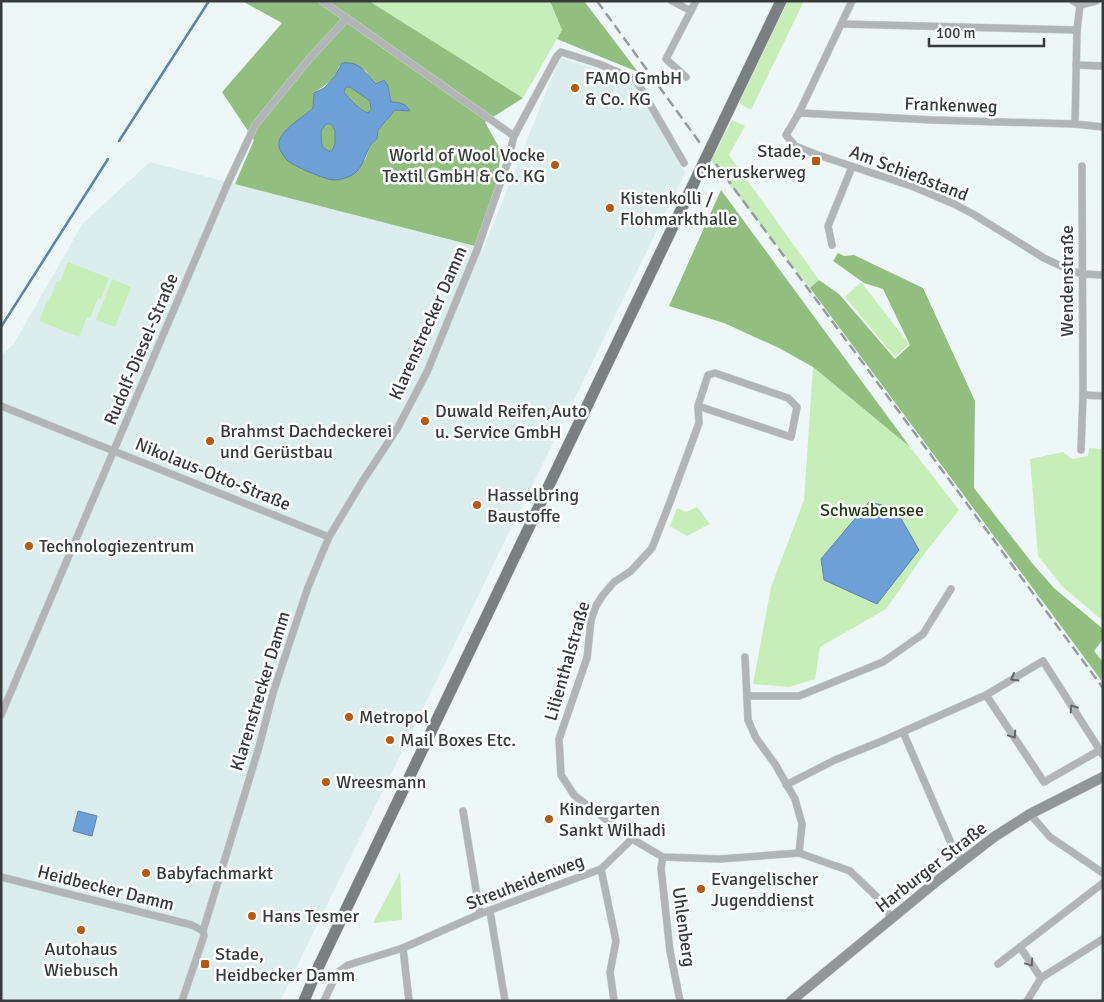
<svg xmlns="http://www.w3.org/2000/svg" width="1104" height="1002" viewBox="0 0 1104 1002" font-family="Signika,sans-serif">
  <style>
    .built { fill: #dbeeed }
    .green { fill: #c7eeb8 }
    .forest { fill: #92bf80; fill-rule: evenodd }
    .water { fill: #6ea0d8; stroke: #5e82a9; fill-rule: evenodd }
    .lines { fill: none; stroke-linecap: round; stroke-linejoin: round }
    .stream { stroke: #5e82a9; stroke-width: 2.5 }
    .street-casing { stroke: #c9d1d1; stroke-width: 8 }
    .secondary-casing { stroke: #c9d1d1; stroke-width: 11 }
    .primary-casing { stroke: #c9d1d1; stroke-width: 12 }
    .street { stroke: #b2b5b6; stroke-width: 7 }
    .secondary { stroke: #919698; stroke-width: 10 }
    .primary { stroke: #7a8082; stroke-width: 11 }
    .rail { stroke: #979d9d; stroke-width: 2.5; stroke-dasharray: 10 5; stroke-linecap: butt }
    .oneway { stroke: #626666 }
    .poi-dot { fill: #b7590e; stroke: #fff; stroke-width: 2 }
    .labels { text-anchor: middle; dominant-baseline: central; stroke-width: 5; stroke-linejoin: round; paint-order: stroke }
    .poi-label { font-size: 18px; fill: #373b3b; stroke: #fff; text-anchor: start }
    .street-label { font-size: 18px; fill: #373b3b; stroke: #fff }
    .park-label { font-size: 18px; fill: #1e3c10; stroke: #fff }
  </style>
  <rect width="100%" height="100%" fill="#eef7f7"/>
  <path class="built" d="M560 57 634 82 685 173 280 1001H1V355L13 345 83 223 150 162 475 246 484 247Z"/>
  <g class="green">
    <path d="M369 1H550L562 30 523 98Z"/>
    <path d="M788 1H804L751 110 739 103Z"/>
    <path d="M732 120 745 126 729 155 819 280 810 288 711 161Z"/>
    <path d="M68 262 109 278 101 299 98 298 90 318 87 317 79 337 39 321 47 301H49L57 281 60 282Z"/>
    <path d="M112 279 131 287 115 327 96 320Z"/>
    <path d="M861 282 909 344 895 357 845 297Z"/>
    <path d="M813 367 910 447 959 510 925 553 886 609 820 647 815 679 789 687 753 684 771 587 804 500Z"/>
    <path d="M1089 448 1103 449V621L1063 587 1038 556 1030 459 1063 452 1072 459 1088 456Z"/>
    <path d="M697 507 710 524 687 536 670 526 677 508 686 512Z"/>
    <path d="M400 872 402 920 373 923Z"/>
  </g>
  <g class="forest">
    <path d="M242 1H369L523 98 485 122 501 151 497 183 475 246 235 184 254 140 222 92 282 23ZM352 64 366 71 370 78 376 84 388 86 391 102 409 110H395L378 130 377 139C370 144 368 152 365 160L308 170 287 160 291 127 313 108 314 93C324 86 336 79 339 66Z"/>
    <path d="M550 1H584L638 72 557 39 562 30Z"/>
    <path d="M346 87H350L370 101 371 110 368 113C362 112 348 98 344 92Z"/>
    <path d="M326 124H329L335 130V144L332 151H328L322 146 321 131Z"/>
    <path d="M721 190 910 447 813 367 779 348 724 323 669 306Z"/>
    <path d="M838 253 844 256 854 255 923 288 975 401 974 488 1032 563 1054 588 1103 629V639L1094 651 1103 662 1101 680 810 288 819 280 839 294 895 359 910 345 883 289 864 283 833 261Z"/>
  </g>
  <g class="water">
    <path d="M342 63C362 61 365 74 376 84L384 80 388 86 391 102C398 102 406 103 410 111L395 110 378 130 377 139C363 148 367 170 348 177 344 179 337 180 333 180 324 179 293 166 287 160 283 156 278 148 279 143 280 130 304 117 313 108L314 93 324 88 335 76ZM346 87H350L370 101 371 110 368 113C362 112 348 98 344 92ZM326 124H330L335 130V144L332 151H328L322 146 321 131Z"/>
    <path d="M869 502 895 508 919 550 877 604 824 580 821 559Z"/>
    <path d="M78 811 97 816 92 836 73 831Z"/>
  </g>
  <g class="lines">
    <g class="stream">
      <path d="M119 141 209 1"/>
      <path d="M1 327 108 159"/>
    </g>
    <g class="street-casing">
      <g id="street">
        <path d="M672 1 691 11"/>
        <path d="M852 1 799 113 786 135 795 146 818 155 914 187 954 204 973 214 1044 258 1067 269 1082 274 1103 275"/>
        <path d="M1073 1 1080 5"/>
        <path d="M1080 5 1096 1"/>
        <path d="M842 24 1077 30"/>
        <path d="M1076 65 1103 66"/>
        <path d="M686 77 666 59 696 1"/>
        <path d="M799 113 933 120 1075 124 1103 127"/>
        <path d="M1075 124 1077 30 1080 5"/>
        <path d="M514 136 557 56 561 52 599 64 636 80 684 163"/>
        <path d="M832 245 828 226 852 167"/>
        <path d="M1083 395 1103 396"/>
        <path d="M1 406 329 537"/>
        <path d="M1081 450 1083 395 1082 166"/>
        <path d="M745 657 748 720 756 738 775 764 795 799 802 824 799 853"/>
        <path d="M986 695 1044 782 1100 750"/>
        <path d="M747 696H799L883 662 923 634 951 589"/>
        <path d="M1 715 227 185 255 125 310 58 347 18"/>
        <path d="M903 732 954 850 963 861"/>
        <path d="M786 785 835 760 882 741 986 695 1043 661 1103 755"/>
        <path d="M463 811 480 914"/>
        <path d="M1030 814 1050 837 1103 873"/>
        <path d="M632 839 574 795 561 775 559 739 587 658 591 620 596 606 603 595 614 582 631 571 652 548 670 502 699 423 698 406 708 375 715 373 788 398 797 407 791 437 698 406"/>
        <path d="M663 857 661 868 670 951 680 1001"/>
        <path d="M601 869 616 941 610 972 614 1001"/>
        <path d="M1 877 192 925 203 931"/>
        <path d="M490 911 505 1001"/>
        <path d="M1020 947 1041 978"/>
        <path d="M403 948 409 1001"/>
        <path d="M998 964 1103 883"/>
        <path d="M182 1001 204 936 203 931 259 747 273 693 308 587 329 537 362 482 397 429 427 372 477 250 507 164 514 136 322 1"/>
        <path d="M324 1001 337 973 348 965 403 948 480 914 601 869 632 839 663 857 720 859 799 853 850 871 877 897 892 918"/>
        <path d="M1027 1001 1041 978 1103 939"/>
      </g>
    </g>
    <g class="secondary-casing">
      <path id="secondary" d="M791 1001 937 881 994 837 1030 814 1103 777"/>
    </g>
    <g class="primary-casing">
      <path id="primary" d="M304 1001 316 972 781 1"/>
    </g>
    <use href="#street" class="street"/>
    <use href="#secondary" class="secondary"/>
    <use href="#primary" class="primary"/>
    <g class="rail">
      <path d="M597 1 700 143"/>
      <path d="M716 164 1103 688"/>
    </g>
  </g>
  <defs><path id="oneway-chevron" d="M-2-3.5L2.5 0L-2 3.5" fill="none" stroke-width="1.6" stroke-linecap="round" stroke-linejoin="round" transform="scale(1.25)"/></defs>
  <g class="oneway">
    <use href="#oneway-chevron" transform="translate(1014 678) rotate(150)"/>
    <use href="#oneway-chevron" transform="translate(1073 708) rotate(-123)"/>
    <use href="#oneway-chevron" transform="translate(1013 735) rotate(56)"/>
    <use href="#oneway-chevron" transform="translate(1030 963) rotate(56)"/>
  </g>
  <g class="poi-dot">
    <circle cx="575" cy="88" r="5"/>
    <rect x="811" y="156" width="10" height="10" rx="2.5"/>
    <circle cx="555" cy="165" r="5"/>
    <circle cx="610" cy="208" r="5"/>
    <circle cx="425" cy="421" r="5"/>
    <circle cx="210" cy="441" r="5"/>
    <circle cx="477" cy="505" r="5"/>
    <circle cx="29" cy="546" r="5"/>
    <circle cx="349" cy="717" r="5"/>
    <circle cx="390" cy="740" r="5"/>
    <circle cx="326" cy="782" r="5"/>
    <circle cx="549" cy="819" r="5"/>
    <circle cx="146" cy="873" r="5"/>
    <circle cx="701" cy="889" r="5"/>
    <circle cx="252" cy="916" r="5"/>
    <circle cx="81" cy="930" r="5"/>
    <rect x="200" y="959" width="10" height="10" rx="2.5"/>
  </g>
  <g class="labels">
    <g class="poi-label">
      <text x="585" y="78">FAMO GmbH<tspan x="585" dy="21">&amp; Co. KG</tspan></text>
      <text x="806" y="151" text-anchor="end">Stade,<tspan x="806" dy="21">Cheruskerweg</tspan></text>
      <text x="545" y="155" text-anchor="end">World of Wool Vocke<tspan x="545" dy="21">Textil GmbH &amp; Co. KG</tspan></text>
      <text x="620" y="198">Kistenkolli /<tspan x="620" dy="21">Flohmarkthalle</tspan></text>
      <text x="435" y="411">Duwald Reifen,Auto<tspan x="435" dy="21">u. Service GmbH</tspan></text>
      <text x="220" y="431">Brahmst Dachdeckerei<tspan x="220" dy="21">und Gerüstbau</tspan></text>
      <text x="487" y="495">Hasselbring<tspan x="487" dy="21">Baustoffe</tspan></text>
      <text x="39" y="546">Technologiezentrum</text>
      <text x="359" y="717">Metropol</text>
      <text x="400" y="740">Mail Boxes Etc.</text>
      <text x="336" y="782">Wreesmann</text>
      <text x="559" y="809">Kindergarten<tspan x="559" dy="21">Sankt Wilhadi</tspan></text>
      <text x="156" y="873">Babyfachmarkt</text>
      <text x="711" y="879">Evangelischer<tspan x="711" dy="21">Jugenddienst</tspan></text>
      <text x="262" y="916">Hans Tesmer</text>
      <text x="81" y="949" text-anchor="middle">Autohaus<tspan x="81" dy="21">Wiebusch</tspan></text>
      <text x="215" y="954">Stade,<tspan x="215" dy="21">Heidbecker Damm</tspan></text>
    </g>
    <g class="street-label">
      <text transform="translate(951 105) rotate(2)">Frankenweg</text>
      <text transform="translate(909 173) rotate(21)">Am Schießstand</text>
      <text transform="translate(1067 281) rotate(-90)">Wendenstraße</text>
      <text transform="translate(428 323) rotate(-66)">Klarenstrecker Damm</text>
      <text transform="translate(141 349) rotate(-67)">Rudolf-Diesel-Straße</text>
      <text transform="translate(213 474) rotate(22)">Nikolaus-Otto-Straße</text>
      <text transform="translate(567 661) rotate(-74)">Lilienthalstraße</text>
      <text transform="translate(260 691) rotate(-73)">Klarenstrecker Damm</text>
      <text transform="translate(931 867) rotate(-38)">Harburger Straße</text>
      <text transform="translate(525 882) rotate(-21)">Streuheidenweg</text>
      <text transform="translate(106 888) rotate(14)">Heidbecker Damm</text>
      <text transform="translate(684 927) rotate(82)">Uhlenberg</text>
    </g>
    <g class="park-label">
      <text x="872" y="510">Schwabensee</text>
    </g>
  </g>
  <rect width="1104" height="1002" fill="none" stroke="#373b3b" stroke-width="5"/>
  <path d="M929 38v8h115v-8" fill="none" stroke="#373b3b" stroke-width="2.5"/>
  <text x="936" y="38" font-size="15" fill="#373b3b" stroke="#ffffff" stroke-width="4" paint-order="stroke">100 m</text>
</svg>
